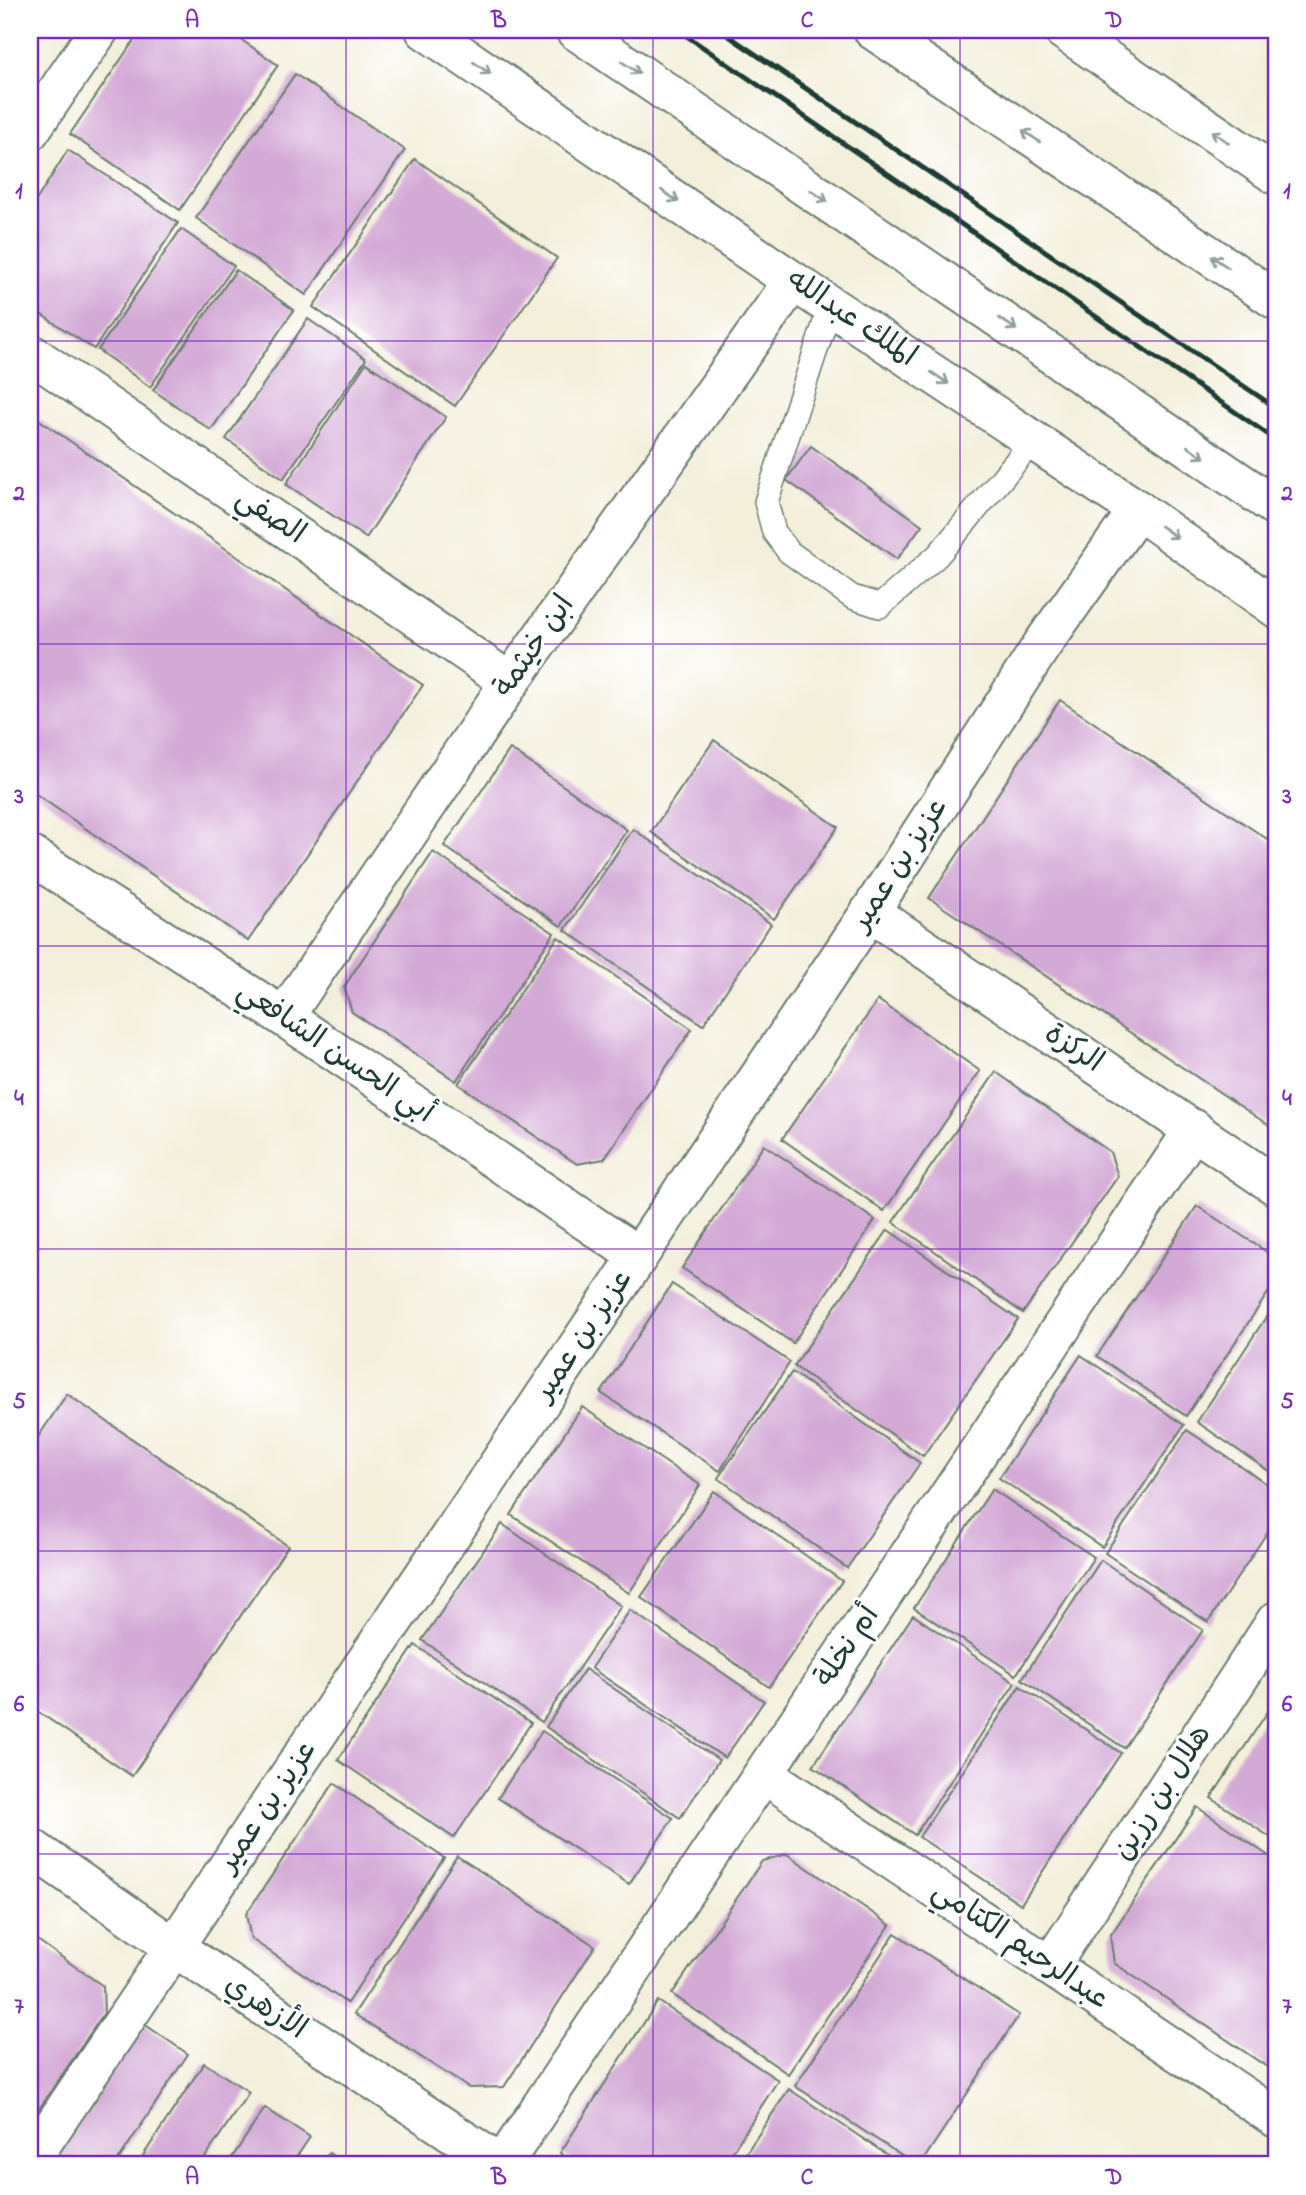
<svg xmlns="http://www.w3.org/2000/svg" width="1306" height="2195" viewBox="0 0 1306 2195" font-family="'Indie Flower','Playpen Sans Arabic',sans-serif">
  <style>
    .building { fill: #d3a9d6 }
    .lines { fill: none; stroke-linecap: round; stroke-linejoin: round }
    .lane-casing { stroke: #697b6e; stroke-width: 26 }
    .street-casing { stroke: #697b6e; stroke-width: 42 }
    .secondary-casing { stroke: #697b6e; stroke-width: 42 }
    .highway-casing { stroke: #697b6e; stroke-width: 42 }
    .lane { stroke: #fff; stroke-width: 23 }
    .street { stroke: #fff; stroke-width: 38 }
    .secondary { stroke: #fff; stroke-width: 38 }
    .highway { stroke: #fff; stroke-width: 38 }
    .rail { stroke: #1f3d34; stroke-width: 5 }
    .oneway { stroke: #8f9e9a }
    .grid { fill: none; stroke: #7b2cbf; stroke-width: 2; stroke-opacity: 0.55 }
    .labels { text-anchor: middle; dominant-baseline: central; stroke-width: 6; stroke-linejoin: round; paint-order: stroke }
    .street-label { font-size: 30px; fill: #1f3d34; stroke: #fff }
    .neatline { fill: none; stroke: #7b2cbf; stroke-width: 2.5 }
    .grid-label { font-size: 23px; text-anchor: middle; font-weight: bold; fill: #7b2cbf }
  </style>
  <rect width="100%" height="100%" fill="#fff"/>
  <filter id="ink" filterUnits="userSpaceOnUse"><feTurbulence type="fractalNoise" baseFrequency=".0143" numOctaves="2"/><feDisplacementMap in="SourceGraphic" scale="14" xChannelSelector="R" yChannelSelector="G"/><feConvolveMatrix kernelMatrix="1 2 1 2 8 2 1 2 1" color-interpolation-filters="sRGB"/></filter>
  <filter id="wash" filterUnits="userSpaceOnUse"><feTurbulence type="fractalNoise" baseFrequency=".00686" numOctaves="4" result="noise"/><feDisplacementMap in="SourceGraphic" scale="28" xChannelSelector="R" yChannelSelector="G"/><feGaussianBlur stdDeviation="1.57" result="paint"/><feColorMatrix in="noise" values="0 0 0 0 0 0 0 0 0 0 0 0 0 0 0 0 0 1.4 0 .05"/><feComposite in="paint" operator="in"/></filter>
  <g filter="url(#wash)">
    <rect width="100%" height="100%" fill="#f3efdb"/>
    <g id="blocks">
      <g class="building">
        <path d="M141 30H227L278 65 180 210 70 134Z"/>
        <path d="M295 74 405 150 306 295 196 218Z"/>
        <path d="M68 150 178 223 94 349 30 307V210Z"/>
        <path d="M415 159 557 258 455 406 313 307Z"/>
        <path d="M181 229 234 266 150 387 98 350Z"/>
        <path d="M236 270 294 310 211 430 153 390Z"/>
        <path d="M308 319 366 359 283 479 226 439Z"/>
        <path d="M366 363 446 417 366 538 286 484Z"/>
        <path d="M38 419 423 685 248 941 30 790V432Z"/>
        <path d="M811 446 922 525 897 559 786 480Z"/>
        <path d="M1060 700 1276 845V1130L929 898Z"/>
        <path d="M714 740 838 827 774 919 651 832Z"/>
        <path d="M510 749 627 830 561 926 444 846Z"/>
        <path d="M633 829 771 924 703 1025 565 930Z"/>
        <path d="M433 852 554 933 456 1081 352 1012 344 987Z"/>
        <path d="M558 937 692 1029 604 1159 577 1164 458 1084Z"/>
        <path d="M878 1000 980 1071 884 1211 782 1139Z"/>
        <path d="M996 1072 1110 1152 1118 1176 1023 1313 893 1222Z"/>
        <path d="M764 1145 875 1220 793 1343 682 1268Z"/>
        <path d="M1197 1206 1276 1258V1281L1186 1416 1097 1356Z"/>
        <path d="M888 1230 1018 1319 923 1456 794 1366Z"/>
        <path d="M672 1284 790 1362 720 1471 601 1393Z"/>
        <path d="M1276 1302V1476L1197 1422Z"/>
        <path d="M1081 1355 1184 1425 1102 1547 999 1478Z"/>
        <path d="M792 1372 920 1463 847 1568 718 1478Z"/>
        <path d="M67 1394 288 1546 132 1776 30 1706V1449Z"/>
        <path d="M582 1407 700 1485 629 1593 511 1515Z"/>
        <path d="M1187 1430 1276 1490V1519L1208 1622 1105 1553Z"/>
        <path d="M992 1489 1094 1557 1016 1675 914 1608Z"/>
        <path d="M714 1491 842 1581 769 1687 641 1597Z"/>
        <path d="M502 1524 621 1606 542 1722 422 1640Z"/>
        <path d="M1101 1560 1203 1630 1124 1748 1022 1679Z"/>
        <path d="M630 1610 764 1701 725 1758 591 1668Z"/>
        <path d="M913 1615 1015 1683 915 1835 813 1766Z"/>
        <path d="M415 1645 531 1723 454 1838 338 1760Z"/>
        <path d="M585 1669 719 1760 680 1818 546 1727Z"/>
        <path d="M1020 1686 1121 1753 1021 1904 919 1837Z"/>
        <path d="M1276 1699V1841L1211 1798Z"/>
        <path d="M542 1731 673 1818 629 1884 498 1798Z"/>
        <path d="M334 1783 444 1858 347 2003 251 1939 246 1914Z"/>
        <path d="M1197 1807 1276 1861V2073L1114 1963 1110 1936Z"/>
        <path d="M787 1854 890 1925 788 2074 672 1994 762 1861Z"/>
        <path d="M457 1856 595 1946 504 2087 469 2088 354 2014Z"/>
        <path d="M895 1933 1019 2015 920 2165H916L795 2086Z"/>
        <path d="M30 1935 103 1986 104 2013 30 2122Z"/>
        <path d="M658 2001 778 2080 724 2165H578L560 2153Z"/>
        <path d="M144 2024 188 2054 115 2165H69L56 2157Z"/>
        <path d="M204 2063 249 2092 200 2165H137Z"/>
        <path d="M789 2089 902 2165H738Z"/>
        <path d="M265 2108 310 2137 291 2165H227Z"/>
        <path d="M329 2153 347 2165H321Z"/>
      </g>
    </g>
  </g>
  <g filter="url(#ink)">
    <use href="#blocks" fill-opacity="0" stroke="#697b6e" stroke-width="2"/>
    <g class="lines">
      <g class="lane-casing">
        <path id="lane" d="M831 304 766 502 774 532 789 552 852 597 880 606 938 555 1033 441"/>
      </g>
      <g class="street-casing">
        <g id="street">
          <path d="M30 131 99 30"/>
          <path d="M30 353 510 682"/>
          <path d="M30 855 284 1017 638 1256"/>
          <path d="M870 912 1276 1186"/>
          <path d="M284 1017 510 682 793 281"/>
          <path d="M764 1774 1276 2118"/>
          <path d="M30 1847 174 1947 501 2165"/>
          <path d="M1050 1966 1276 1621"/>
          <path d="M30 2161 870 912 1042 645 1138 510"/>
          <path d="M502 2165 1194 1129"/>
        </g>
      </g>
      <g class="secondary-casing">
        <g id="secondary">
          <path d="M425 30 793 281 1138 510 1276 608"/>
          <path d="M1063 30 1276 175"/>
        </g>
      </g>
      <g class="highway-casing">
        <g id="highway">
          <path d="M575 30 1276 507"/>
          <path d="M873 30 1276 300"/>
        </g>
      </g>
      <use href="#lane" class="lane"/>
      <use href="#street" class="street"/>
      <use href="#secondary" class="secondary"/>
      <use href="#highway" class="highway"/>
      <g class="rail">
        <path d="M678 30 1276 440"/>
        <path d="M720 30 1276 408"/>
      </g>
    </g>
    <defs><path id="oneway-shaft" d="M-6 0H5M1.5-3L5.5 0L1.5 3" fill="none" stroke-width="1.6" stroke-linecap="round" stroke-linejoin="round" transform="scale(1.75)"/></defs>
    <g class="oneway">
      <use href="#oneway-shaft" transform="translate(482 68) rotate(34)"/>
      <use href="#oneway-shaft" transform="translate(631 68) rotate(34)"/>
      <use href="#oneway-shaft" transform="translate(1031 136) rotate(-146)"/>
      <use href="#oneway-shaft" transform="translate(1220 137) rotate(-146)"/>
      <use href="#oneway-shaft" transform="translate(670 196) rotate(34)"/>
      <use href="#oneway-shaft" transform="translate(819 196) rotate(34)"/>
      <use href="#oneway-shaft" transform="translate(1220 262) rotate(-146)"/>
      <use href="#oneway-shaft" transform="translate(1008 324) rotate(34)"/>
      <use href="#oneway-shaft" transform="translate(940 378) rotate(34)"/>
      <use href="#oneway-shaft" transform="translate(1196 452) rotate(34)"/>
      <use href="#oneway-shaft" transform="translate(1169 532) rotate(35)"/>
    </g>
  </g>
  <path class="grid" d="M346 30V2165M653 30V2165M960 30V2165M30 341H1276M30 644H1276M30 946H1276M30 1249H1276M30 1551H1276M30 1854H1276"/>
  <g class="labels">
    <g class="street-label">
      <text transform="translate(851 319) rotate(34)">الملك عبدالله</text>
      <text transform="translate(270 517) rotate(34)">الصفي</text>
      <text transform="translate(535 647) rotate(-55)">ابن خيثمة</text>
      <text transform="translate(900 865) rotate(-57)">عزيز بن عمير</text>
      <text transform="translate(1073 1049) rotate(34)">الركزة</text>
      <text transform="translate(335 1053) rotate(34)">أبي الحسن الشافعي</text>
      <text transform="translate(584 1336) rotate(-56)">عزيز بن عمير</text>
      <text transform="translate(848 1647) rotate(-56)">أم نخلة</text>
      <text transform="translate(1163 1793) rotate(-57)">هلال بن رزين</text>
      <text transform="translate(268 1807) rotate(-56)">عزيز بن عمير</text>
      <text transform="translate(1020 1946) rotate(34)">عبدالرحيم الكتامي</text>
      <text transform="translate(265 2008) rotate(34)">الأزهري</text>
    </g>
  </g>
  <rect width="1306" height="2195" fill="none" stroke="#fff" stroke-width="77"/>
  <rect x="38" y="38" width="1230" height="2118" class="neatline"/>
  <g class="grid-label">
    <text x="192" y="27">A</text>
    <text x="499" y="27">B</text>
    <text x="807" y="27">C</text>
    <text x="1114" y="27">D</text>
    <text x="19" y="198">1</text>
    <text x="1287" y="198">1</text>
    <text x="19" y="500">2</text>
    <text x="1287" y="500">2</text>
    <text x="19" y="803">3</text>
    <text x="1287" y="803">3</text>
    <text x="19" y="1105">4</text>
    <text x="1287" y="1105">4</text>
    <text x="19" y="1408">5</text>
    <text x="1287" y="1408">5</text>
    <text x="19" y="1711">6</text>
    <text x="1287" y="1711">6</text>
    <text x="19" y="2013">7</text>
    <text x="1287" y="2013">7</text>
    <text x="192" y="2184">A</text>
    <text x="499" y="2184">B</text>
    <text x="807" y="2184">C</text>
    <text x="1114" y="2184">D</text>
  </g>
</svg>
